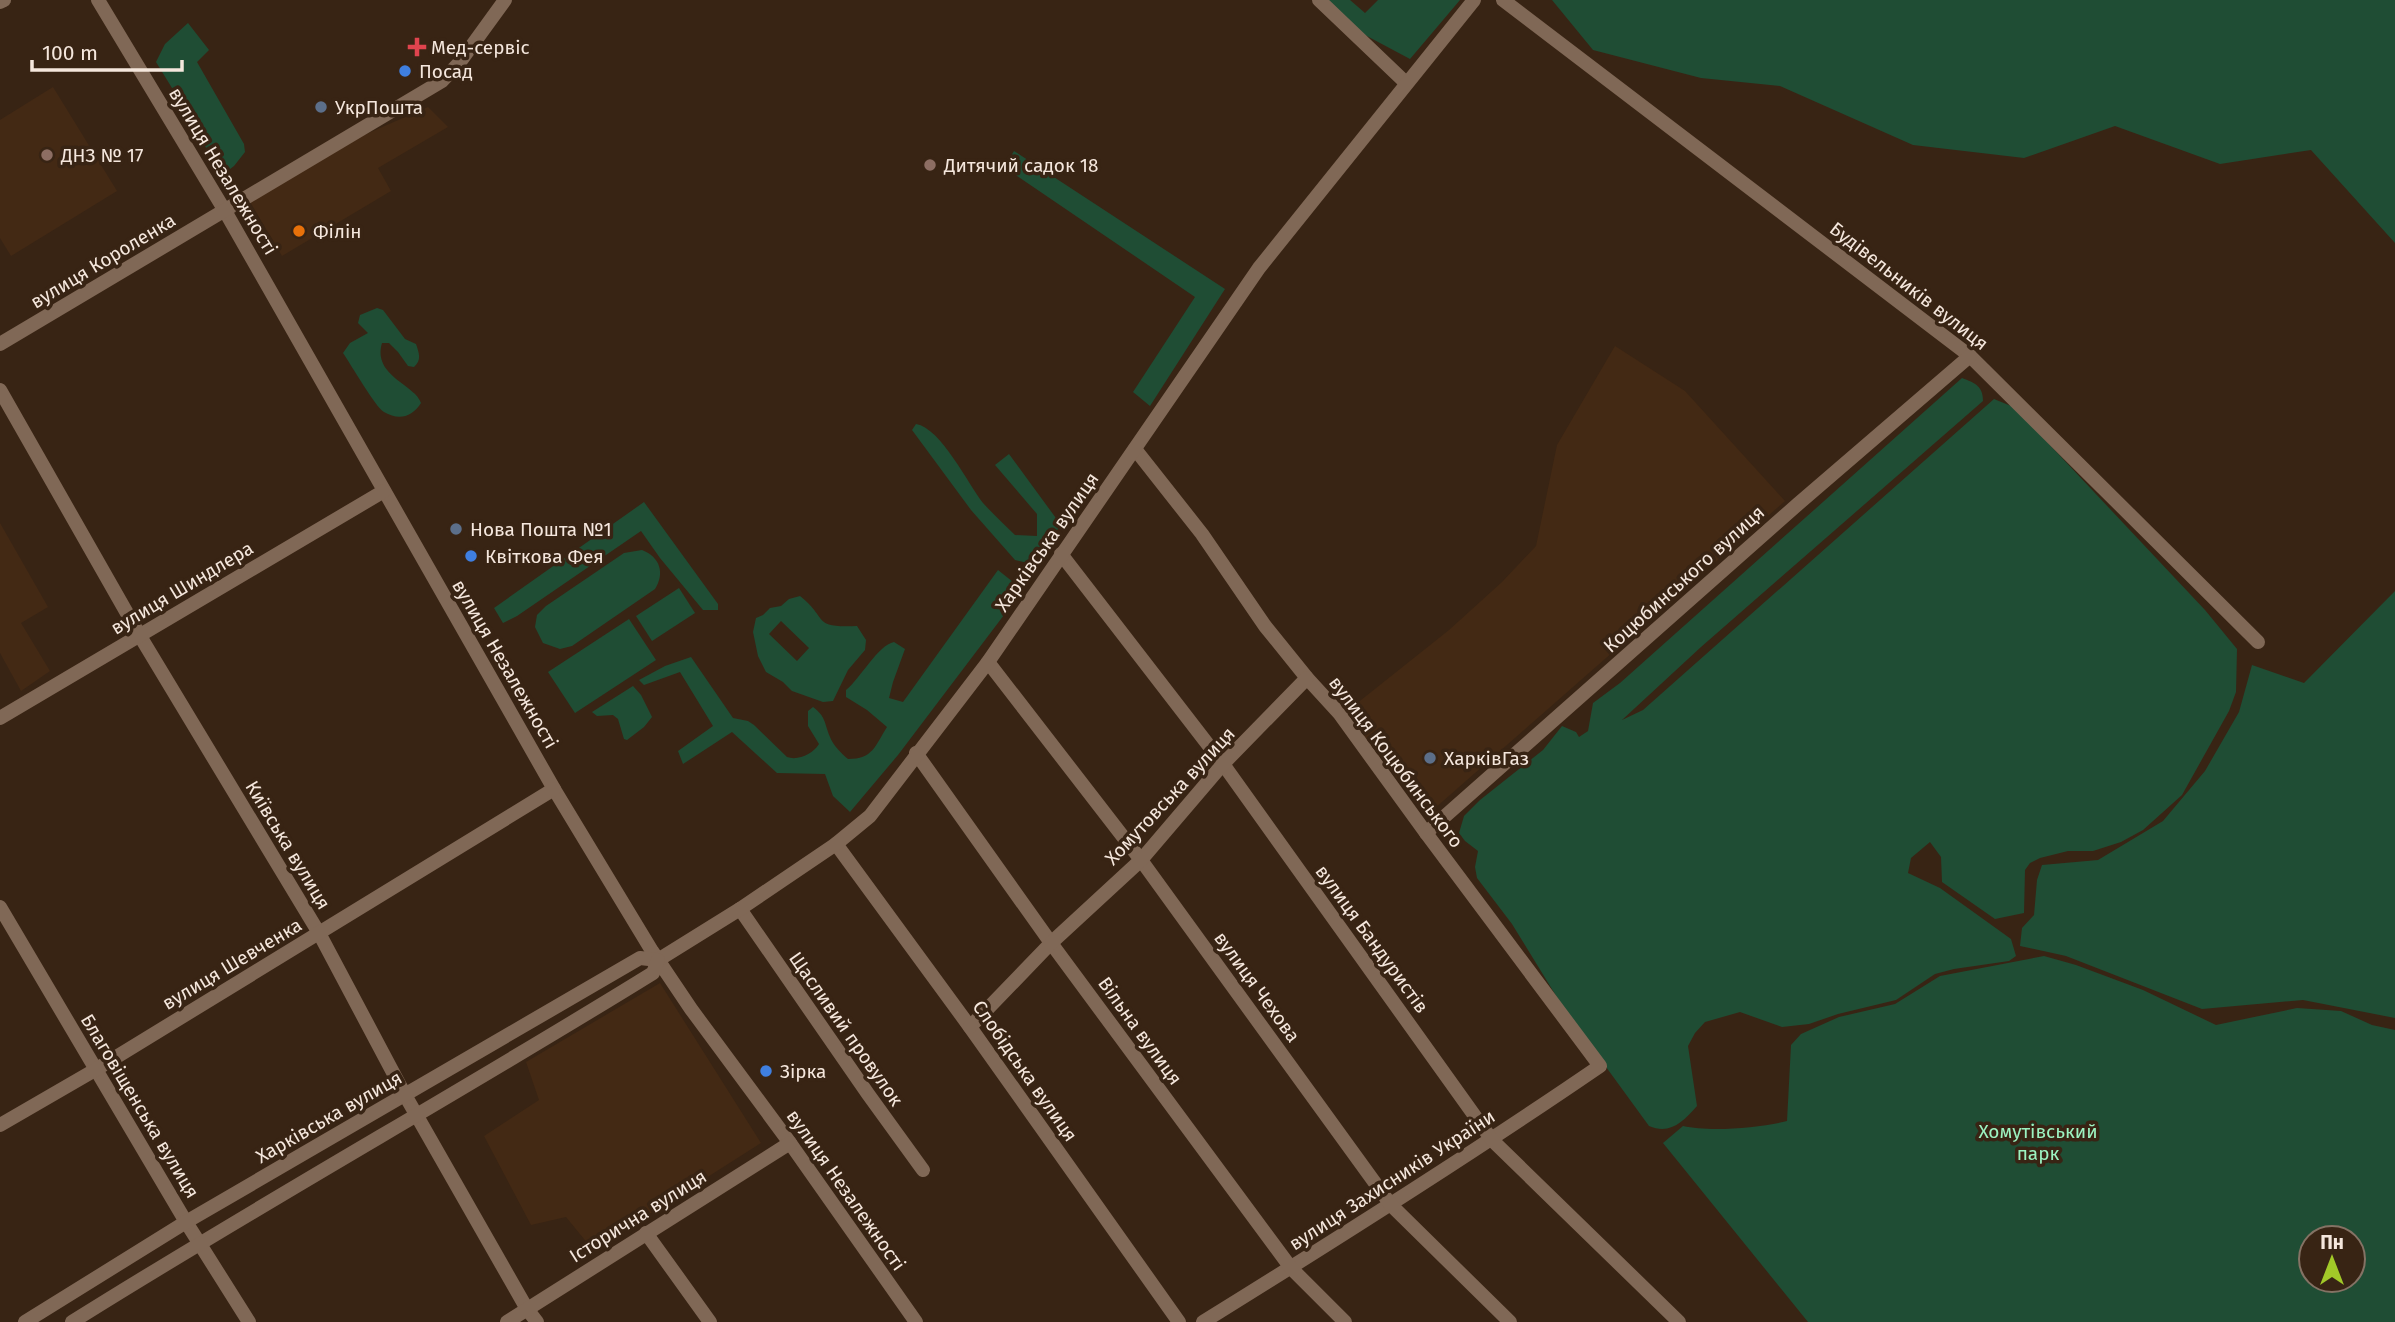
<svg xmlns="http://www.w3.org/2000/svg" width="2395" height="1322" viewBox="0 0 2395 1322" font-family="'Fira Sans',sans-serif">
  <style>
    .built { fill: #432914 }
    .green { fill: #1f4d34; fill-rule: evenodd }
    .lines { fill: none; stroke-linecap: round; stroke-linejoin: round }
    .minor { stroke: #806856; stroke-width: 14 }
    .health-dot { fill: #e0444e; stroke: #382414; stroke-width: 2.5 }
    .shop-dot { fill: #3f7fe0; stroke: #382414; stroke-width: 2.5 }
    .service-dot { fill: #5c6f8a; stroke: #382414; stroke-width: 2.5 }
    .education-dot { fill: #8d6e63; stroke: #382414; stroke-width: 2.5 }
    .food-dot { fill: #e8710a; stroke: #382414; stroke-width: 2.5 }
    .labels { text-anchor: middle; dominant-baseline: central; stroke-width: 7; stroke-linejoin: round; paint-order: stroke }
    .poi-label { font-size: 19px; fill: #f5e7dd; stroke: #382414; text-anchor: start }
    .street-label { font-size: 19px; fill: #f5e7dd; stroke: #382414 }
    .park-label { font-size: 19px; fill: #9cf3c1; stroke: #382414 }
  </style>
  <rect width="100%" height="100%" fill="#382414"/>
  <g class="built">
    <path d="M53 87 117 191 11 256 0 238V120Z"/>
    <path d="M428 107 448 127 378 168 391 191 282 256 250 202 364 135Z"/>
    <path d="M1615 346 1685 391 1785 501 1426 816 1346 712 1449 630 1502 582 1536 546 1557 445Z"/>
    <path d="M0 523 48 607 21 623 50 671 21 691 0 653Z"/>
    <path d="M660 983 761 1143 593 1250 566 1217 531 1225 484 1136 539 1100 526 1062Z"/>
  </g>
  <g class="green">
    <path d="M1319 0H1350L1365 13 1378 0H1460L1410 59 1350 27Z"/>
    <path d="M1552 0H2395V243L2311 150 2220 164 2115 126 2024 158 1913 145 1780 86 1701 78 1593 50Z"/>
    <path d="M188 23 209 50 197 62 244 144 245 152 234 166 222 175 218 164 196 134 188 114 156 62 165 44Z"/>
    <path d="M1014 151 1225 289 1150 406 1133 392 1195 297 1004 167Z"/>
    <path d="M377 308 383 310 405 339 416 344C419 353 422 360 414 367L408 366 398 352 389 343H382C372 376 416 385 421 403 412 417 399 421 384 412 376 408 350 363 343 353L350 343 368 333 358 323 360 315Z"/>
    <path d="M1962 378C1975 383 1983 386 1983 401L1701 647 1622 720 1643 710 1994 399 2011 406 2031 425 2205 610 2237 649 2236 692 2229 711 2182 795 2143 830 2121 842 2093 851H2068L2040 858 2030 863 2025 870 2024 913 1995 919 1942 882 1941 857 1930 842 1911 858 1908 873 1940 888 2011 939 2016 956 2009 961 1954 969 1935 974 1896 1000 1838 1014 1809 1024 1782 1027 1740 1012 1705 1022 1695 1033 1688 1046 1697 1106C1683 1122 1670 1135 1649 1126L1566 1012 1512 924 1477 878 1475 867 1478 851 1465 841 1459 833 1464 816 1480 800 1543 750 1562 726 1576 732 1579 737 1588 731 1593 703 1620 683Z"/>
    <path d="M916 424C941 428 968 484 983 503 993 514 1004 524 1015 535L1037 536V514L995 465 1009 454 1061 525 1032 564 1015 560 971 510 912 430Z"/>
    <path d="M644 502 718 604V610H703L660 558 641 531 517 616 503 623 494 608Z"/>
    <path d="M642 550C660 557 665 573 655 589L572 646 560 649 543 643 535 627 537 615 546 606 624 553Z"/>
    <path d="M998 570 1023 590 898 755 850 812 833 796 825 774 777 773 732 732 683 764 678 751 713 726 680 672 644 685 639 680 665 666 691 657 733 718 748 721 754 725 787 757C798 761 813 754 819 744L808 726V711L813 707C826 717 824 722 830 737 833 745 841 753 848 759 873 759 875 746 887 727L867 710 846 697V690C860 679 878 645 894 642L905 649 893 682 889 698 903 702Z"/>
    <path d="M679 588 695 613 652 641 636 616Z"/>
    <path d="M2395 591V1018L2303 1000 2202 1009 2066 956 2020 946 2022 928 2034 915 2037 880 2042 865 2098 860 2163 821 2205 771 2239 712 2252 665 2304 683Z"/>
    <path d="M800 596C829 619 811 628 857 626L866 640 865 650 848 670 833 701 823 702 792 691 783 682 766 672 758 656 753 632 756 618 763 615 770 608 781 606 789 599ZM781 621 809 648 797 661 769 634Z"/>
    <path d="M629 619 656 660 575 713 548 672Z"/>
    <path d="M633 686 641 695 652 717 644 727 627 740 624 739 618 719 613 715 597 716 592 712Z"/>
    <path d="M2044 956 2076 965 2143 990 2216 1025 2297 1008 2341 1011 2372 1025 2395 1030V1322H1808L1663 1143 1683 1126C1709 1132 1761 1128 1787 1121L1791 1045 1801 1034 1839 1017 1895 1004 1940 976ZM2353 1238V1280H2311V1238Z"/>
  </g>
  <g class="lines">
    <g class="minor">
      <path d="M98 0 225 211 554 789 652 951 691 1009 790 1143 916 1322"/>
      <path d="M1319 0 1406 83"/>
      <path d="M1503 0 1970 356 2258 642"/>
      <path d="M0 2 4 0"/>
      <path d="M0 344 442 81 460 62 505 0"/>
      <path d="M0 390 140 636 319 933 405 1095 527 1309 537 1322"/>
      <path d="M1135 449 1202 534 1265 626 1307 678 1339 713 1426 833 1600 1066C1470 1155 1337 1239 1203 1322"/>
      <path d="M1061 554 1223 764 1492 1140 1679 1322"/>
      <path d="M988 662 1141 860 1391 1205 1510 1322"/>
      <path d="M0 718 384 491"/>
      <path d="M916 753 1051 943 1291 1268 1345 1322"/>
      <path d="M1426 833 1798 504 1970 356"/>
      <path d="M836 844 970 1027 1179 1322"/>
      <path d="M0 907 186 1222 249 1322"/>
      <path d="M740 909 868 1094 923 1170"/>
      <path d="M970 1027 1051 943 1141 860 1223 764 1307 678"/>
      <path d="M0 1125 95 1070 554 789"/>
      <path d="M646 1233 710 1322"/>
      <path d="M25 1322 186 1222 640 958 658 960 740 909 836 844 870 816 988 662 1259 268 1474 0"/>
      <path d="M72 1322C263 1202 461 1092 653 973L658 960"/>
      <path d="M507 1322 790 1143"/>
    </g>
  </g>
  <path class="health-dot" d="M413.5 36.5h7v7h7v7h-7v7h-7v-7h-7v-7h7z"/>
  <g class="shop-dot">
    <circle cx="405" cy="71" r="7"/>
    <circle cx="471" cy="556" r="7"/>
    <circle cx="766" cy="1071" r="7"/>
  </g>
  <g class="service-dot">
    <circle cx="321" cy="107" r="7"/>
    <circle cx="456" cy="529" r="7"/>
    <circle cx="1430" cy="758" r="7"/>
  </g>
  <g class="education-dot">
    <circle cx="47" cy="155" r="7"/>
    <circle cx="930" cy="165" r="7"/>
  </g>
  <circle class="food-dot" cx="299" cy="231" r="7"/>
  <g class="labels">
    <g class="poi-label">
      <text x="431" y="47">Мед-сервіс</text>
      <text x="419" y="71">Посад</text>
      <text x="335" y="107">УкрПошта</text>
      <text x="61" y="155">ДНЗ № 17</text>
      <text x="944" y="165">Дитячий садок 18</text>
      <text x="313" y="231">Філін</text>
      <text x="470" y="529">Нова Пошта №1</text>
      <text x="485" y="556">Квіткова Фея</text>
      <text x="1444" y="758">ХарківГаз</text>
      <text x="780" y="1071">Зірка</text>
    </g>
    <g class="street-label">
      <text transform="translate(223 171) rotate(59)">вулиця Незалежності</text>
      <text transform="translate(103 261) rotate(-31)">вулиця Короленка</text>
      <text transform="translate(1909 286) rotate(38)">Будівельників вулиця</text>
      <text transform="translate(1047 542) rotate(-55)">Харківська вулиця</text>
      <text transform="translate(1684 579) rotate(-42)">Коцюбинського вулиця</text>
      <text transform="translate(182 588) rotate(-31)">вулиця Шиндлера</text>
      <text transform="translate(505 664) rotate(60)">вулиця Незалежності</text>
      <text transform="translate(1396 762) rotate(53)">вулиця Коцюбинського</text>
      <text transform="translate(1170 796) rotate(-47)">Хомутовська вулиця</text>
      <text transform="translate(288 845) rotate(59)">Київська вулиця</text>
      <text transform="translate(1372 939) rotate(54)">вулиця Бандуристів</text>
      <text transform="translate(232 964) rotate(-31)">вулиця Шевченка</text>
      <text transform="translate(1257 987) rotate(54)">вулиця Чехова</text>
      <text transform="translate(846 1029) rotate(55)">Щасливий провулок</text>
      <text transform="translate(1140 1031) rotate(54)">Вільна вулиця</text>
      <text transform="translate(1025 1071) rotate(55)">Слобідська вулиця</text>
      <text transform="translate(140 1106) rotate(59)">Благовіщенська вулиця</text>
      <text transform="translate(329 1117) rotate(-30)">Харківська вулиця</text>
      <text transform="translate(1392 1180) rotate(-33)">вулиця Захисників України</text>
      <text transform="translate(846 1190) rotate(55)">вулиця Незалежності</text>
      <text transform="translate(638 1216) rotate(-32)">Історична вулиця</text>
    </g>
    <g class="park-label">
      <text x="2038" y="1131">Хомутівський<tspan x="2038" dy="22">парк</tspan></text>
    </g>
  </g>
  <g transform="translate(2332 1259)"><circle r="33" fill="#382414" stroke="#847264" stroke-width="2"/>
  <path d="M0-5L12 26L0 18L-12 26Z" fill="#a2c928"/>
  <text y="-10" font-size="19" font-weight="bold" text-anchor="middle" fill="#f5e7dd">Пн</text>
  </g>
  <path d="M32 60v10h150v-10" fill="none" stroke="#f5e7dd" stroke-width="3.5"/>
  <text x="42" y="60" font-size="21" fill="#f5e7dd" stroke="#382414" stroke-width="5" paint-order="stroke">100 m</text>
</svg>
